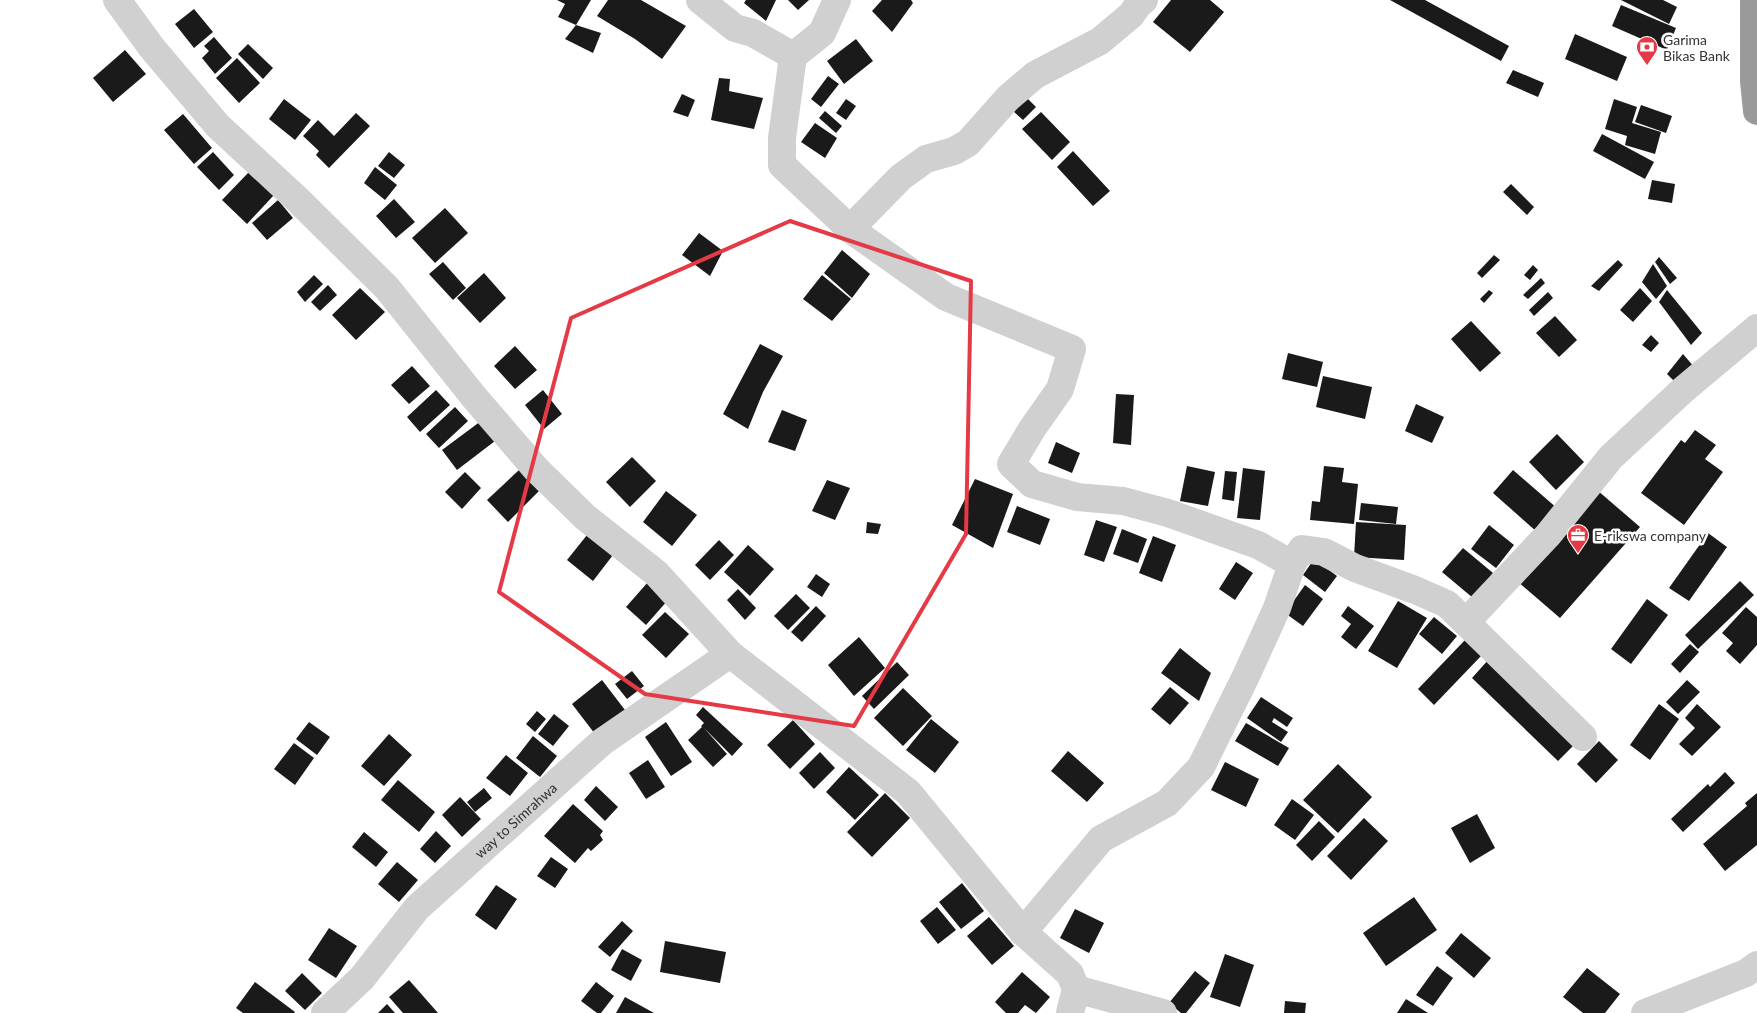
<svg xmlns="http://www.w3.org/2000/svg" width="1757" height="1013" viewBox="0 0 1757 1013" font-family="Lato,sans-serif">
  <style>
    .building { fill: #1a1a1a }
    .lines { fill: none; stroke-linecap: round; stroke-linejoin: round }
    .minor { stroke: #d0d0d0; stroke-width: 28 }
    .highway { stroke: #9a9a9a; stroke-width: 28 }
    .marked { fill: none; stroke: #e63946; stroke-width: 4; stroke-linejoin: round }
    .labels { text-anchor: middle; dominant-baseline: central; stroke-width: 5; stroke-linejoin: round; paint-order: stroke }
    .poi-label { font-size: 14px; fill: #333; stroke: #fff; text-anchor: start }
    .street-label { font-size: 14px; fill: #333; stroke: #fff }
  </style>
  <rect width="100%" height="100%" fill="#fff"/>
  <g class="building">
    <path d="M557 0H591L576 25 558 17 565 4Z"/>
    <path d="M608 0H641L686 26 662 59 635 39 597 16Z"/>
    <path d="M746 0H776L766 21 744 3Z"/>
    <path d="M788 0H809L798 10Z"/>
    <path d="M882 0H911L913 3 892 32 872 11Z"/>
    <path d="M1171 0H1210L1224 12 1190 52 1153 22Z"/>
    <path d="M1390 0H1425L1509 46 1501 61Z"/>
    <path d="M1621 0H1663L1677 7 1669 24Z"/>
    <path d="M1621 5 1676 28 1667 50 1612 26Z"/>
    <path d="M194 9 213 32 194 48 175 24Z"/>
    <path d="M576 25 601 33 593 53 565 39Z"/>
    <path d="M1575 34 1627 57 1617 81 1565 59Z"/>
    <path d="M214 37 232 58 215 74 202 58 209 51 204 46Z"/>
    <path d="M856 39 873 61 844 84 827 61Z"/>
    <path d="M248 44 273 68 263 79 238 54Z"/>
    <path d="M125 50 146 74 113 102 93 78Z"/>
    <path d="M237 58 260 83 239 103 216 78Z"/>
    <path d="M1513 70 1544 83 1538 97 1506 83Z"/>
    <path d="M828 76 839 84 821 107 811 99Z"/>
    <path d="M719 78 730 79 729 91 763 98 754 129 711 120Z"/>
    <path d="M682 94 695 100 688 117 673 112Z"/>
    <path d="M1026 97 1036 107 1023 120 1013 111Z"/>
    <path d="M284 99 311 120 295 140 269 119Z"/>
    <path d="M846 99 856 106 846 120 836 113Z"/>
    <path d="M1614 99 1637 107 1632 123 1661 132 1655 154 1625 145 1627 136 1605 129Z"/>
    <path d="M1641 105 1672 116 1666 133 1635 122Z"/>
    <path d="M825 111 842 126 836 133 819 118Z"/>
    <path d="M1041 112 1070 142 1052 160 1022 129Z"/>
    <path d="M356 113 370 126 329 168 316 155 319 151 303 136 318 120 334 136Z"/>
    <path d="M183 114 212 148 194 164 164 130Z"/>
    <path d="M815 123 837 138 825 158 801 142Z"/>
    <path d="M1602 134 1654 162 1645 179 1593 151Z"/>
    <path d="M1073 151 1110 191 1093 206 1057 167Z"/>
    <path d="M213 152 234 175 219 190 197 167Z"/>
    <path d="M389 152 405 165 394 178 378 166Z"/>
    <path d="M375 167 397 185 385 200 364 183Z"/>
    <path d="M249 172 274 195 247 224 222 200Z"/>
    <path d="M1652 180 1675 184 1672 203 1648 199Z"/>
    <path d="M1511 184 1534 207 1527 215 1503 192Z"/>
    <path d="M394 199 415 222 396 238 376 216Z"/>
    <path d="M278 200 293 218 267 240 252 223Z"/>
    <path d="M445 208 468 233 435 263 412 238Z"/>
    <path d="M699 233 723 251 710 276 682 255Z"/>
    <path d="M842 250 870 274 852 298 824 273Z"/>
    <path d="M1494 255 1500 260 1482 278 1477 273Z"/>
    <path d="M1659 257 1677 278 1670 284 1655 262Z"/>
    <path d="M1618 260 1623 265 1599 291 1591 286Z"/>
    <path d="M443 262 466 288 453 300 429 274Z"/>
    <path d="M1653 264 1667 286 1656 299 1642 282Z"/>
    <path d="M1533 265 1538 270 1530 280 1524 275Z"/>
    <path d="M484 273 506 298 480 323 457 298Z"/>
    <path d="M314 275 323 284 305 302 297 292Z"/>
    <path d="M822 275 851 299 832 321 803 299Z"/>
    <path d="M1541 278 1545 283 1528 299 1523 295Z"/>
    <path d="M328 285 337 295 320 311 311 302Z"/>
    <path d="M360 288 385 312 356 340 332 315Z"/>
    <path d="M1640 288 1652 301 1633 322 1620 310Z"/>
    <path d="M1489 290 1493 293 1484 303 1480 299Z"/>
    <path d="M1667 290 1702 333 1691 345 1659 302Z"/>
    <path d="M1548 292 1553 298 1534 316 1529 310Z"/>
    <path d="M1555 316 1577 340 1559 357 1536 333Z"/>
    <path d="M1471 321 1501 353 1480 372 1451 339Z"/>
    <path d="M1651 335 1659 343 1651 352 1642 345Z"/>
    <path d="M760 344 783 356 763 392 748 429 723 414Z"/>
    <path d="M515 346 537 370 515 389 494 366Z"/>
    <path d="M1288 353 1323 362 1317 387 1282 379Z"/>
    <path d="M1683 354 1695 368 1678 385 1667 374Z"/>
    <path d="M412 366 430 386 409 404 391 385Z"/>
    <path d="M1323 376 1372 387 1365 419 1316 407Z"/>
    <path d="M436 390 450 405 420 432 407 417Z"/>
    <path d="M543 390 562 414 544 429 525 405Z"/>
    <path d="M1116 394 1134 395 1131 445 1113 443Z"/>
    <path d="M1416 404 1444 417 1432 443 1405 431Z"/>
    <path d="M455 407 468 421 439 448 426 434Z"/>
    <path d="M782 410 807 420 795 451 768 442Z"/>
    <path d="M481 421 495 441 457 470 442 450Z"/>
    <path d="M1695 430 1716 445 1705 459 1723 472 1684 525 1641 493 1681 440 1685 443Z"/>
    <path d="M1557 434 1584 462 1556 490 1529 462Z"/>
    <path d="M1056 442 1080 453 1072 473 1048 463Z"/>
    <path d="M632 457 656 481 630 507 606 482Z"/>
    <path d="M1187 466 1215 472 1208 506 1180 501Z"/>
    <path d="M1324 466 1344 468 1342 482 1358 484 1354 524 1310 520 1312 501 1320 502Z"/>
    <path d="M1243 468 1265 471 1260 520 1237 518Z"/>
    <path d="M519 470 539 491 508 522 487 500Z"/>
    <path d="M1513 470 1558 509 1537 532 1493 493Z"/>
    <path d="M1225 471 1237 472 1234 501 1222 499Z"/>
    <path d="M465 472 481 488 462 509 445 492Z"/>
    <path d="M975 479 1013 494 993 548 952 525Z"/>
    <path d="M827 480 850 488 835 520 812 511Z"/>
    <path d="M1597 490 1640 527 1560 618 1517 581Z"/>
    <path d="M666 491 697 515 672 546 643 522Z"/>
    <path d="M1361 503 1398 507 1396 524 1359 520Z"/>
    <path d="M1017 506 1050 519 1040 545 1007 532Z"/>
    <path d="M1096 520 1117 527 1104 562 1084 555Z"/>
    <path d="M867 522 881 524 878 534 866 533Z"/>
    <path d="M1356 522 1406 525 1404 560 1354 557Z"/>
    <path d="M1489 525 1514 545 1496 568 1471 549Z"/>
    <path d="M1122 529 1147 539 1138 563 1113 554Z"/>
    <path d="M1708 533 1727 547 1689 601 1669 588Z"/>
    <path d="M587 535 613 555 593 581 567 560Z"/>
    <path d="M1153 536 1176 545 1162 582 1139 573Z"/>
    <path d="M719 540 734 555 710 580 695 565Z"/>
    <path d="M748 545 774 569 750 596 724 572Z"/>
    <path d="M1463 548 1493 573 1473 598 1442 572Z"/>
    <path d="M1314 559 1337 576 1325 592 1303 575Z"/>
    <path d="M1236 562 1253 573 1235 600 1219 589Z"/>
    <path d="M816 574 830 584 822 597 807 587Z"/>
    <path d="M1740 581 1754 595 1698 649 1685 635Z"/>
    <path d="M648 582 668 600 646 625 626 607Z"/>
    <path d="M1305 585 1323 599 1303 626 1285 613Z"/>
    <path d="M738 589 756 608 745 620 727 600Z"/>
    <path d="M796 594 810 608 788 630 774 616Z"/>
    <path d="M1647 599 1668 615 1631 664 1611 649Z"/>
    <path d="M1398 601 1427 618 1397 668 1368 651Z"/>
    <path d="M816 606 826 616 802 642 791 632Z"/>
    <path d="M1348 606 1374 626 1356 649 1341 637 1351 624 1341 616Z"/>
    <path d="M1746 607 1757 617V645L1740 664 1726 651 1733 643 1722 633Z"/>
    <path d="M665 612 689 634 666 658 642 635Z"/>
    <path d="M1434 617 1457 636 1442 654 1419 634Z"/>
    <path d="M859 637 885 668 854 696 828 665Z"/>
    <path d="M1466 639 1482 655 1434 705 1418 689Z"/>
    <path d="M1690 644 1699 652 1680 673 1671 664Z"/>
    <path d="M1180 648 1211 673 1199 701 1161 673Z"/>
    <path d="M1489 659 1575 744 1558 761 1472 678Z"/>
    <path d="M897 662 909 675 874 709 862 696Z"/>
    <path d="M632 671 644 686 627 699 615 684Z"/>
    <path d="M602 680 625 710 595 734 572 704Z"/>
    <path d="M1687 680 1700 692 1678 714 1666 702Z"/>
    <path d="M1170 687 1189 703 1170 725 1151 709Z"/>
    <path d="M903 688 932 716 903 746 874 718Z"/>
    <path d="M1261 697 1293 718 1287 727 1274 718 1272 722 1288 732 1281 742 1247 718Z"/>
    <path d="M1659 704 1679 719 1650 760 1630 745Z"/>
    <path d="M1697 704 1721 727 1692 756 1679 744 1695 728 1685 718Z"/>
    <path d="M703 707 743 744 732 756 704 728 727 754 713 767 688 740 702 727 701 726 704 723 696 715Z"/>
    <path d="M537 711 546 719 535 732 526 724Z"/>
    <path d="M554 714 569 726 553 746 538 734Z"/>
    <path d="M931 719 959 742 935 773 906 750Z"/>
    <path d="M793 720 815 744 790 769 767 745Z"/>
    <path d="M309 722 330 737 317 755 296 739Z"/>
    <path d="M666 722 692 762 671 776 645 737Z"/>
    <path d="M1246 723 1289 748 1278 766 1235 741Z"/>
    <path d="M389 734 412 755 384 786 361 766Z"/>
    <path d="M533 736 557 756 540 777 516 758Z"/>
    <path d="M1599 741 1618 760 1596 783 1577 764Z"/>
    <path d="M294 743 314 758 295 785 274 769Z"/>
    <path d="M1068 751 1104 783 1087 802 1051 771Z"/>
    <path d="M820 752 835 768 814 789 799 773Z"/>
    <path d="M506 755 528 773 510 796 486 778Z"/>
    <path d="M648 760 665 787 646 799 629 773Z"/>
    <path d="M1225 762 1259 779 1246 807 1211 790Z"/>
    <path d="M1338 764 1372 797 1338 833 1303 800Z"/>
    <path d="M849 767 879 795 855 820 826 792Z"/>
    <path d="M1725 772 1735 783 1683 832 1671 819 1708 784 1710 787Z"/>
    <path d="M398 780 435 812 419 832 381 800Z"/>
    <path d="M596 786 618 807 605 821 584 800Z"/>
    <path d="M484 788 492 798 475 812 467 802Z"/>
    <path d="M885 793 910 818 872 857 847 832Z"/>
    <path d="M1757 793V845L1725 871 1703 844 1747 806 1745 803Z"/>
    <path d="M460 797 481 819 462 837 442 815Z"/>
    <path d="M1292 799 1314 815 1295 840 1274 825Z"/>
    <path d="M573 804 603 831 600 835 603 840 591 851 588 848 575 863 544 836Z"/>
    <path d="M1477 814 1495 848 1470 863 1451 828Z"/>
    <path d="M1364 818 1388 841 1351 880 1327 856Z"/>
    <path d="M1319 821 1335 837 1312 861 1296 845Z"/>
    <path d="M436 831 451 846 435 863 420 849Z"/>
    <path d="M364 832 388 852 376 867 352 847Z"/>
    <path d="M551 857 568 869 555 888 537 876Z"/>
    <path d="M397 862 418 880 399 902 378 884Z"/>
    <path d="M962 883 984 911 961 929 939 902Z"/>
    <path d="M496 885 517 899 496 930 475 915Z"/>
    <path d="M1414 897 1437 930 1386 966 1363 933Z"/>
    <path d="M937 907 956 930 938 944 920 921Z"/>
    <path d="M1075 909 1104 923 1089 953 1060 938Z"/>
    <path d="M989 917 1014 946 992 965 967 936Z"/>
    <path d="M622 921 633 931 610 957 598 947Z"/>
    <path d="M329 928 357 946 336 978 308 960Z"/>
    <path d="M1461 933 1491 958 1474 978 1445 953Z"/>
    <path d="M665 941 726 952 720 983 660 972Z"/>
    <path d="M622 949 642 960 631 981 611 970Z"/>
    <path d="M1225 954 1254 965 1240 1007 1210 997Z"/>
    <path d="M1437 966 1453 978 1433 1006 1416 995Z"/>
    <path d="M1587 968 1620 994 1605 1013H1583L1563 997Z"/>
    <path d="M1195 971 1210 983 1186 1013H1181L1169 1003Z"/>
    <path d="M1022 972 1050 997 1036 1013 1025 1005 1018 1013H1006L995 1002Z"/>
    <path d="M302 973 322 993 305 1010 285 991Z"/>
    <path d="M409 980 438 1013H403L389 997Z"/>
    <path d="M255 982 295 1012 294 1013H243L236 1008Z"/>
    <path d="M596 982 614 996 601 1013H597L581 1001Z"/>
    <path d="M625 997 654 1013H616Z"/>
    <path d="M1406 999 1428 1013H1397Z"/>
    <path d="M1285 1001 1306 1003 1305 1013H1284Z"/>
    <path d="M387 1004 395 1013H378Z"/>
  </g>
  <g class="lines">
    <g class="minor">
      <path d="M117 0 152 48 218 126 298 200 387 288 474 397 536 469 585 517 656 573 730 654 908 792 1023 932 1070 974 1076 989 1070 1013"/>
      <path d="M700 0 735 28 753 33 793 56 822 33 837 0"/>
      <path d="M793 56 782 138V165L850 229 946 297 1072 349 1060 389 1032 429 1011 464 1032 484 1077 497 1123 501 1168 513 1258 545 1292 564 1277 608 1246 676 1201 767 1167 803 1101 839 1023 932"/>
      <path d="M850 229 901 177 926 159 954 151 968 143 1008 98 1035 75 1100 41 1131 15 1138 5 1144 0"/>
      <path d="M1292 564 1302 549 1324 552 1355 568 1415 590 1447 604 1583 737"/>
      <path d="M1466 622 1548 535 1611 457 1683 390 1757 328"/>
      <path d="M1076 989 1163 1013"/>
      <path id="s1" d="M325 1013 362 978 417 908 602 742 730 654"/>
      <path d="M1645 1013 1746 973 1757 965"/>
    </g>
    <path class="highway" d="M1754 0V81L1757 111"/>
  </g>
  <path class="marked" d="M790 221 971 281 966 534 854 726 645 694 499 592 571 318Z"/>
  <defs>
    <g id="bank-pin" transform="scale(1.125)"><path d="M0 17L-7.5 6A9.5 9.5 0 1 1 7.5 6Z" fill="#e63946" stroke="#fff"/><path d="M-6-4H6V4H-6ZM0-2.3a2.3 2.3 0 1 0 0 4.6a2.3 2.3 0 1 0 0-4.6Z" fill="#fff"/></g>
    <g id="office-pin" transform="scale(1.125)"><path d="M0 17L-7.5 6A9.5 9.5 0 1 1 7.5 6Z" fill="#e63946" stroke="#fff"/><path d="M-6-3h4V-5.5h4V-3h4V5H-6ZM-1-4.5V-3h2v-1.5ZM-6 0V1H6V0Z" fill="#fff"/></g>
  </defs>
  <g fill-rule="evenodd">
    <use href="#bank-pin" x="1647" y="47"/>
    <use href="#office-pin" x="1578" y="535"/>
  </g>
  <g class="labels">
    <g class="poi-label">
      <text x="1663" y="39">Garima<tspan x="1663" dy="16">Bikas Bank</tspan></text>
      <text x="1594" y="535">E-rikswa company</text>
    </g>
    <g class="street-label">
      <text stroke="none"><textPath href="#s1" startOffset="272">way to Simrahwa</textPath></text>
    </g>
  </g>
</svg>
